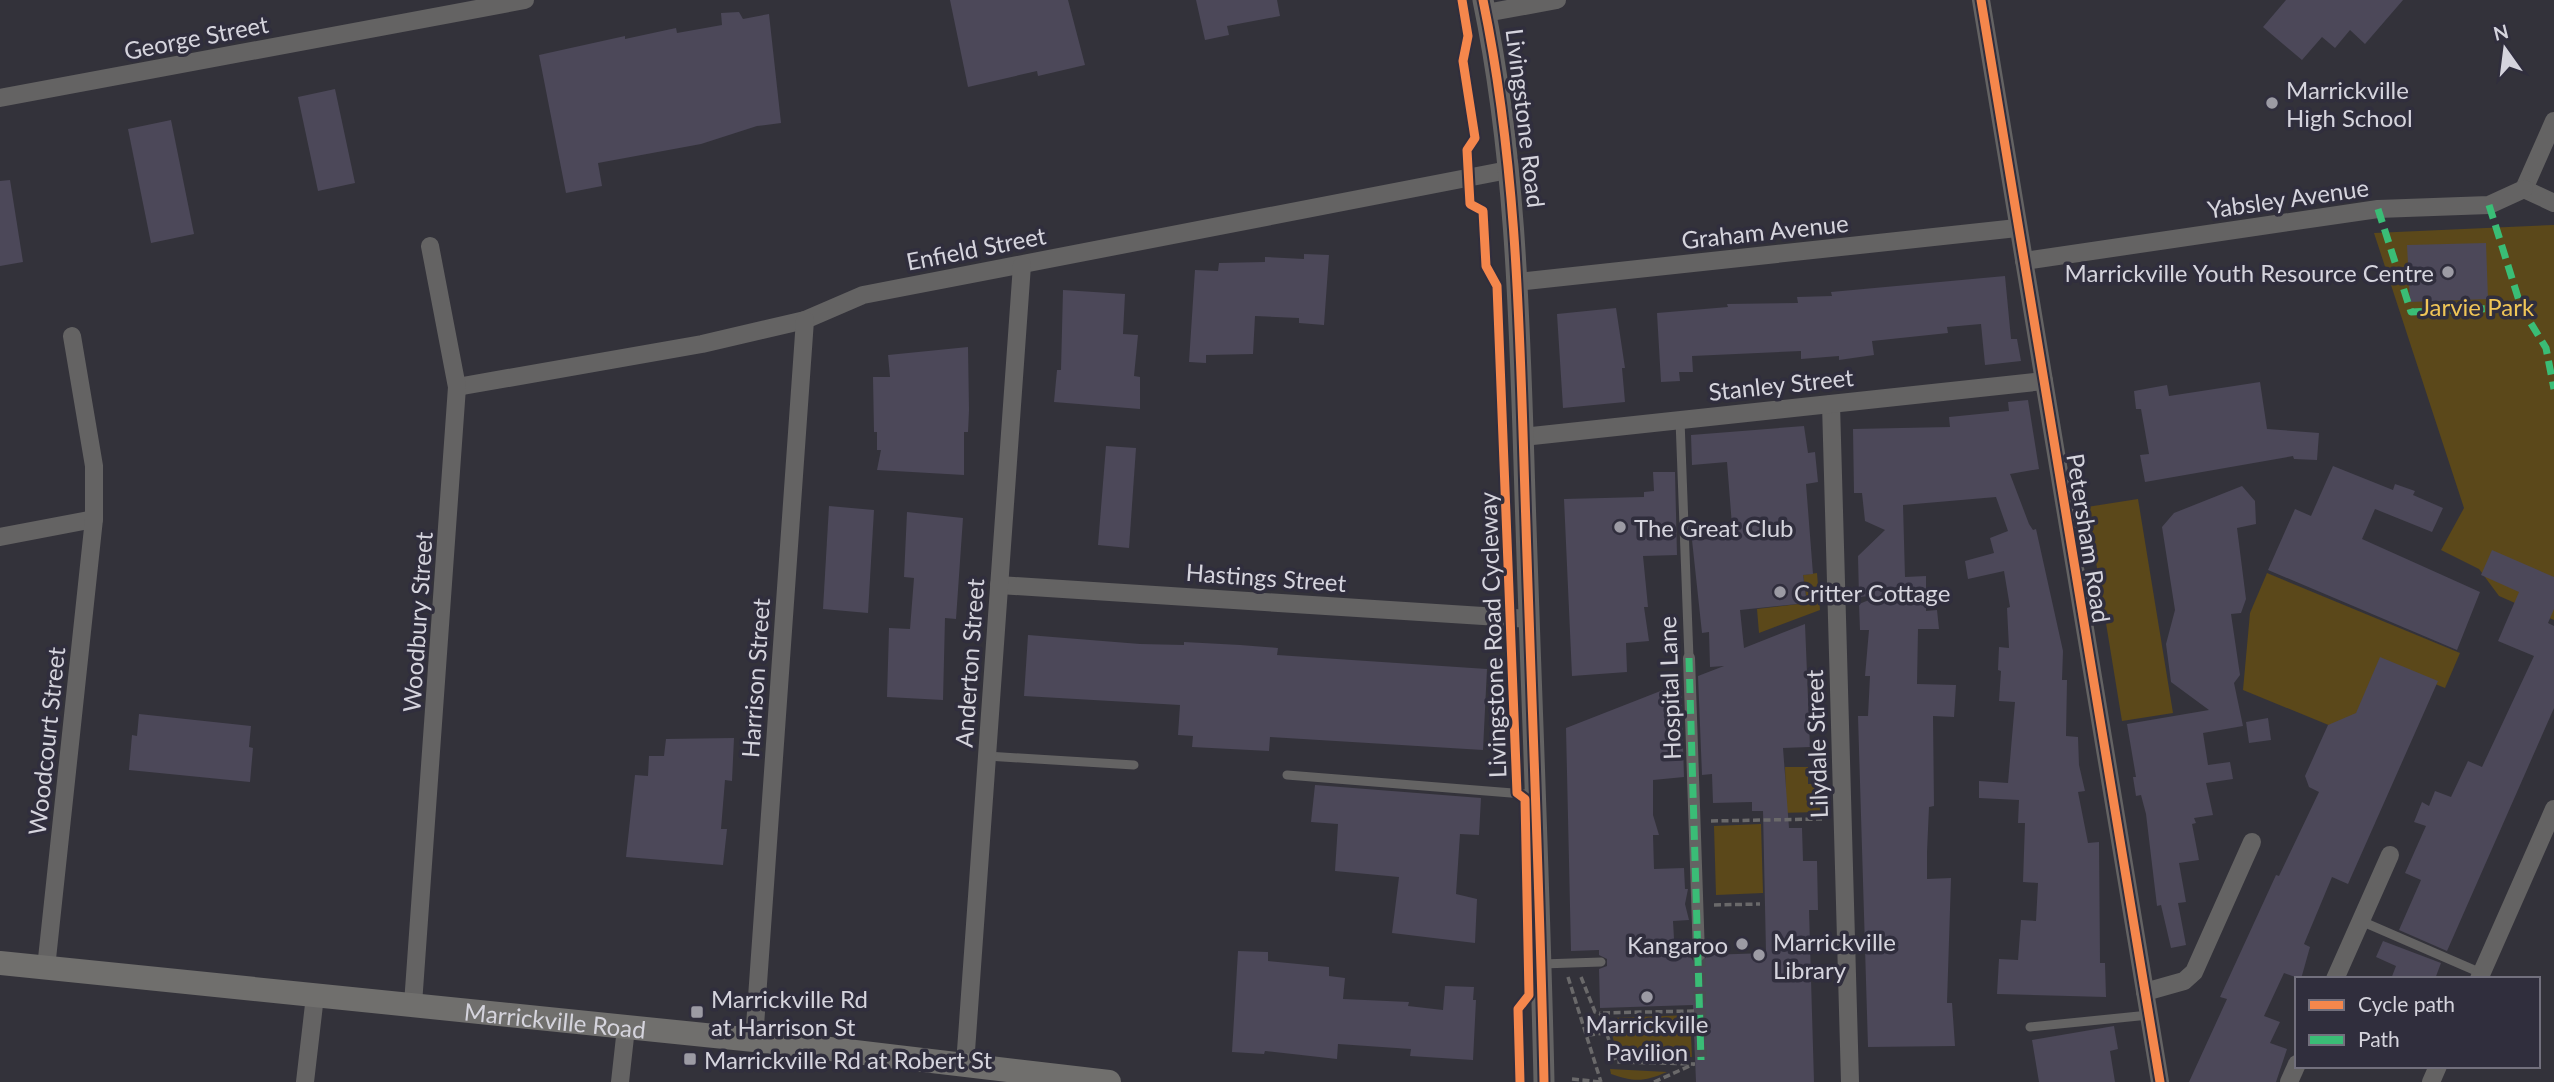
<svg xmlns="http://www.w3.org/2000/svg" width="2554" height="1082" viewBox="0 0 2554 1082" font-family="Lato,sans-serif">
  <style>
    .green { fill: #5b481a }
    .building { fill: #4c4859 }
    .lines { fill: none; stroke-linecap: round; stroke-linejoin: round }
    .pedestrian-tunnel { stroke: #4b4a52; stroke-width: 12; stroke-dasharray: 12 6; stroke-linecap: butt }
    .path { stroke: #6a696a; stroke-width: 3.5; stroke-dasharray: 7 3.5; stroke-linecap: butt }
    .service { stroke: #646363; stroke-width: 9 }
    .pedestrian { stroke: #646363; stroke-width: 12 }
    .minor { stroke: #646363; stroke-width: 18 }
    .tertiary { stroke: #646363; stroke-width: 21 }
    .secondary { stroke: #706f6d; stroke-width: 24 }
    .quiet { stroke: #3abd76; stroke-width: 7; stroke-dasharray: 14 7; stroke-linecap: butt }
    .cycleway-casing { stroke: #302e3d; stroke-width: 13 }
    .cycleway { stroke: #f5874c; stroke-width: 9 }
    .poi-dot { fill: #9c9ba4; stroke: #302e3d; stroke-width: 2.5 }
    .labels { text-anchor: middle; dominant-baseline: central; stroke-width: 7; stroke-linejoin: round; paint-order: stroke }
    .street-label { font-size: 24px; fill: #d5d4dd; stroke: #302e3d }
    .poi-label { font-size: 24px; fill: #d5d4dd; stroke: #302e3d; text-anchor: start }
    .park-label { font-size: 24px; fill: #f0c557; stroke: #302e3d }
  </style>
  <rect width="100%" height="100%" fill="#33323a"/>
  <g class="green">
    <path d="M2554 225V620L2499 596 2479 569 2441 550 2464 508 2374 233Z"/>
    <path d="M2138 499 2173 713 2122 721 2087 507Z"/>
    <path d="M1817 573 1820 610 1759 633 1757 609 1807 603 1803 575Z"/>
    <path d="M2267 573 2460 653 2445 688 2379 661 2348 733 2243 690 2250 613Z"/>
    <path d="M1785 767H1808V784H1819L1820 812 1776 813 1786 799Z"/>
    <path d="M1761 824 1763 893 1716 895 1714 826Z"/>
    <path d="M1690 1015 1692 1057 1618 1056 1609 1024 1612 1018Z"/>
    <path d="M1610 1069 1667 1072C1644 1082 1634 1082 1611 1074Z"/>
  </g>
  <g class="building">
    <path d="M950 0H1068L1085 65 1038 76 1037 71 968 87Z"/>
    <path d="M1196 0H1277L1280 16 1227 26 1229 35 1205 40Z"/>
    <path d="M2286 0H2403L2365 44 2350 30 2335 48 2322 37 2302 60 2263 27Z"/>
    <path d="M739 12 743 19 769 14 781 123 757 126 701 144 598 163 602 186 566 193 539 55 625 36V39L676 28 677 33 722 25 721 13Z"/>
    <path d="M335 89 355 183 318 191 298 97Z"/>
    <path d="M171 120 194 234 151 243 128 129Z"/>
    <path d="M10 180 23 262 0 266V181Z"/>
    <path d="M2486 243 2488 299 2410 302 2407 245Z"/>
    <path d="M1304 254 1329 255 1324 325 1299 323V318L1255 316 1253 354 1206 355V363L1189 362 1195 270 1218 271 1219 263 1265 262V257L1304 259Z"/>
    <path d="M2005 276 2011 339H2017L2021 361 1985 365 1981 324 1947 327 1948 333 1872 341 1874 355 1839 360V356L1801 359V351L1692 356 1693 372H1679L1680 381 1661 382 1657 313 1728 307 1727 304 1798 303 1797 297 1832 296 1831 292Z"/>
    <path d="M1063 290 1125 294 1123 334 1138 335 1134 376 1140 377V409L1054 402 1057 370H1061Z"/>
    <path d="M1616 308 1625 368H1622L1625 402 1563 408 1557 314Z"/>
    <path d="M968 347 969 410 968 432H964V475L877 470 881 450H877V432H874L873 377H890L888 355Z"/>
    <path d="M2260 382 2267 429 2319 433 2317 460 2294 459 2293 456 2145 482 2140 455 2149 454 2141 409H2136L2134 391 2167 385 2169 396Z"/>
    <path d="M2028 400 2039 469 2010 474 2029 524 2033 530 2036 529 2063 651 2062 680H2067L2066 736 2078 737 2079 765 2085 791 2078 792 2088 843 2099 842 2100 963H2105L2106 997 1997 994 1999 959 2018 960 2021 920 2036 921 2038 883 2023 882 2025 823H2018L2019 800 1979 798V781L2008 783 2015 702 1999 701 2001 671 1998 670 1999 647 2009 648 2007 608 2010 607 2004 571 1968 579 1965 561 1994 553 1990 538 2008 531 1996 497 1903 505 1905 577 1926 576V611L1937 610 1939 629H1918L1917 684 1956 685 1954 717 1933 716 1934 806 1929 807 1927 852V879L1951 878 1947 1003H1952L1955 1046 1868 1047 1858 716H1868L1870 676H1865L1869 630H1860L1859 604 1869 600V596L1859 597 1858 556 1885 530 1865 521 1862 493H1854L1853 429 1950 427 1949 417 2009 411 2008 402Z"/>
    <path d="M1804 426 1808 453 1815 452 1818 482 1806 484 1813 574 1803 575 1807 603 1740 610 1744 648 1805 624 1810 747 1783 748 1789 828H1802L1803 861H1817L1818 910H1809L1814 1082H1696L1693 1005 1600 1008 1599 969 1607 966V959L1599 955V950L1571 951 1566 728 1681 683 1684 777 1653 780V815L1659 835H1653L1654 869 1684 868 1685 889H1688L1685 904 1689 920 1673 921 1675 956H1690L1694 962 1700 964 1708 955 1766 953 1763 811H1752V802L1713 803 1712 774 1702 775 1698 676 1724 666 1710 667 1709 632 1702 633 1692 540 1733 538 1727 462 1692 465 1691 435Z"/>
    <path d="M1106 446 1136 448 1129 548 1098 545Z"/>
    <path d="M2333 466 2393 490 2395 484 2415 491 2413 495 2443 508 2432 532 2375 509 2362 539 2480 592 2457 650 2268 570 2295 509 2311 516Z"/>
    <path d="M1653 472H1675L1677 555 1643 556 1648 607H1644L1649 641 1626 643 1627 672 1572 676 1564 499 1644 497V492L1654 491Z"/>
    <path d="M2242 486 2255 501 2256 524 2237 528 2246 599 2241 613 2231 614 2240 675 2234 683 2243 726 2203 733 2208 765 2230 762 2233 779 2206 783 2213 815 2194 818 2196 823 2192 824 2199 860 2179 863 2186 902 2178 903 2186 945 2171 948 2161 905 2157 906 2146 814 2141 795 2136 796 2133 777H2136L2127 724 2209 710 2171 682 2166 644 2175 610 2162 527 2174 513Z"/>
    <path d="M829 506 874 510 868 613 823 609Z"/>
    <path d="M907 512 963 518 956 619 945 618 943 700 887 697 889 628 910 629 914 578 904 577Z"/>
    <path d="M2492 550 2554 577V609L2548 623 2554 626V708L2447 951 2399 930 2421 880 2405 873 2426 826 2414 822 2422 802 2429 806 2435 791 2451 797 2468 761 2482 767 2534 656 2498 641 2519 592 2481 575Z"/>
    <path d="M1028 635 1140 644 1184 645V642L1240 645 1278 648 1277 655 1487 669 1483 750 1270 737 1269 751 1192 747 1193 736 1178 735 1180 705 1024 696Z"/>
    <path d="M2380 657 2438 681 2348 884 2332 877 2304 944 2310 947 2301 979 2284 973 2264 1016 2280 1022 2270 1043 2287 1049 2276 1082H2189L2227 999 2220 997 2276 875 2279 876 2319 792 2309 787 2305 776 2328 725 2356 713Z"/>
    <path d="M139 714 251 726 249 747 253 748 250 782 129 770 132 735 137 736Z"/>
    <path d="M2268 718 2271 740 2249 743 2246 722Z"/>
    <path d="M734 738 732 781 725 780 721 829H727L723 865 626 857 635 775 648 776 649 756H664L666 739Z"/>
    <path d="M1315 785 1481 798 1479 835 1460 834 1456 894 1477 899 1475 943 1392 933 1399 877 1335 871 1338 824 1311 822Z"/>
    <path d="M2383 941 2441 963 2435 979H2391L2396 966 2376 957Z"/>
    <path d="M1238 951 1268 952V961L1329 967V976L1345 978 1343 999 1409 1002 1408 1006 1443 1010 1445 986 1474 987 1473 1000H1476L1473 1060 1410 1056 1411 1049 1338 1044 1337 1059 1265 1051 1264 1054 1232 1052Z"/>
    <path d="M2114 1026 2118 1049 2110 1051 2115 1082H2039L2032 1040Z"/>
  </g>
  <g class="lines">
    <path class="pedestrian-tunnel" d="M1699 955 1701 1060"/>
    <g class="path">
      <path d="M1711 821 1822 819"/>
      <path d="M1714 905 1760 904"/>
      <path d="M1568 977 1601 1082"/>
      <path d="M1581 977 1595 1012 1600 1013"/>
      <path d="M1694 1011 1600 1013 1616 1062 1695 1064"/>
      <path d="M1588 1035 1606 1033"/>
      <path d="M1572 1079 1601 1082"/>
      <path d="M1654 1082 1694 1064"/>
    </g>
    <g class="service">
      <path d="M1680 420 1689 658"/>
      <path d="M987 756 1134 765"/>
      <path d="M1287 775 1537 795"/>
      <path d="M2361 921 2481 973"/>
      <path d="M1542 964 1601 962"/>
      <path d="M2030 1027 2149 1015"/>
    </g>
    <path class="pedestrian" d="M1689 658 1699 955"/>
    <g class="minor">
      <path d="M1981 0 2160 1082"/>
      <path d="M1486 13 1557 0"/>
      <path d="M0 98 525 0"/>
      <path d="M2524 189 2554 121"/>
      <path d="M2524 189 2554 203"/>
      <path d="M2024 261 2378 209 2489 205 2524 189"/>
      <path d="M1517 282 2017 228"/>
      <path d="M457 387 702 344 805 320 863 295 1508 170"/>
      <path d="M1831 404 1850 1082"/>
      <path d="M1523 437 2044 381"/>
      <path d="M0 537 94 519"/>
      <path d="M999 585 1529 619"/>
      <path d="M46 968 94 519V466L72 336"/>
      <path d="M2335 979 2390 855"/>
      <path d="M2479 979 2554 809"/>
      <path d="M2145 992 2184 981 2194 972 2252 842"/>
      <path d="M413 1004 457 387 430 246"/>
      <path d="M754 1040 805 320"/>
      <path d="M965 1065 1022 265"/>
      <path d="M305 1082 315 996"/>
      <path d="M620 1082 626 1028"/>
      <path d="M2289 1082 2297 1064"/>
      <path d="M2431 1082 2438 1066"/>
    </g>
    <path class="tertiary" d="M1483 0C1519 173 1520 351 1526 526 1532 712 1540 897 1544 1082"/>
    <path class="secondary" id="s1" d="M0 963 754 1040 1109 1082"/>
    <g class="quiet">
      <path d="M2489 205 2521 307 2546 348 2554 389"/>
      <path d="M2378 209 2411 312 2521 307"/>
      <path d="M1689 658 1701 1060"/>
    </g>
    <g class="cycleway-casing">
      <g id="cycleway">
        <path d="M1462 0 1468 36 1463 61 1475 138 1467 150 1470 204 1483 211 1486 266 1497 286 1517 793 1525 799 1529 995 1518 1009 1520 1082"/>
        <path d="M1483 0C1519 173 1520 351 1526 526 1532 712 1540 897 1544 1082"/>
        <path d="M1981 0 2160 1082"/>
      </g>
    </g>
    <use href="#cycleway" class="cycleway"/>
  </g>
  <g class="poi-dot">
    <circle cx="2272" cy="103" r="7"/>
    <circle cx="2448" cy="272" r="7"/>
    <circle cx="1620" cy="527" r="7"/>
    <circle cx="1780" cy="592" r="7"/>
    <circle cx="1742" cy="944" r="7"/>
    <circle cx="1759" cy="955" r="7"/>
    <circle cx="1647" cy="997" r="7"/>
    <rect x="690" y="1005" width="14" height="14" rx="3.5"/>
    <rect x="683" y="1052" width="14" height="14" rx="3.5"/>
  </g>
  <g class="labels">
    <g class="street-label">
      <text transform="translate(196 37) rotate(-11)">George Street</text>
      <text transform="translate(1526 118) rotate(83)">Livingstone Road</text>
      <text transform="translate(2288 198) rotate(-8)">Yabsley Avenue</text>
      <text transform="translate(1765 231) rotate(-6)">Graham Avenue</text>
      <text transform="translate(976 248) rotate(-11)">Enfield Street</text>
      <text transform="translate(1781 384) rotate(-6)">Stanley Street</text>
      <text transform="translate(2089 538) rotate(81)">Petersham Road</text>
      <text transform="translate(1266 577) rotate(4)">Hastings Street</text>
      <text transform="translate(417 622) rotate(-86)">Woodbury Street</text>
      <text transform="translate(1492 635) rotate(-92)">Livingstone Road Cycleway</text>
      <text transform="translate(969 663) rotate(-86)">Anderton Street</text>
      <text transform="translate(755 678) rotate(-86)">Harrison Street</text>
      <text transform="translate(1669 688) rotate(-92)">Hospital Lane</text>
      <text transform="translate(46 741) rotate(-84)">Woodcourt Street</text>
      <text transform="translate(1816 744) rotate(-92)">Lilydale Street</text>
      <text stroke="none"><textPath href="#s1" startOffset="558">Marrickville Road</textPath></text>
    </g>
    <g class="poi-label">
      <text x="2286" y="89">Marrickville<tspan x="2286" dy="28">High School</tspan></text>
      <text x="2434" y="272" text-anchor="end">Marrickville Youth Resource Centre</text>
      <text x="1634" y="527">The Great Club</text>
      <text x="1794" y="592">Critter Cottage</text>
      <text x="1773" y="941">Marrickville<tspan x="1773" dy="28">Library</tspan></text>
      <text x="1728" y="944" text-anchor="end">Kangaroo</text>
      <text x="711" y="998">Marrickville Rd<tspan x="711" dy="28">at Harrison St</tspan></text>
      <text x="1647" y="1023" text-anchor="middle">Marrickville<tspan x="1647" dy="28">Pavilion</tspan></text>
      <text x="704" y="1059">Marrickville Rd at Robert St</text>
    </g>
    <g class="park-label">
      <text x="2477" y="306">Jarvie Park</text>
    </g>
  </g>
  <rect x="2295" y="977" width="245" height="91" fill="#302e3d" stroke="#72707d" stroke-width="2"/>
  <rect x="2309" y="1000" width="35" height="10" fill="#f5874c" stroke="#72707d" stroke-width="2"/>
  <text x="2358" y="1012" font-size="21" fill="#d5d4dd">Cycle path</text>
  <rect x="2309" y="1035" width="35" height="10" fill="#3abd76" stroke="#72707d" stroke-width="2"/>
  <text x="2358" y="1047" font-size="21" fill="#d5d4dd">Path</text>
  <g transform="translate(2505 49) rotate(346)" stroke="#302e3d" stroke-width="5" paint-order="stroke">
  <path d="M0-5L12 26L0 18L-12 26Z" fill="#d5d4dd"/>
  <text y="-10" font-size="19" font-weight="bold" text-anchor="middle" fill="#d5d4dd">N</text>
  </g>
</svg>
